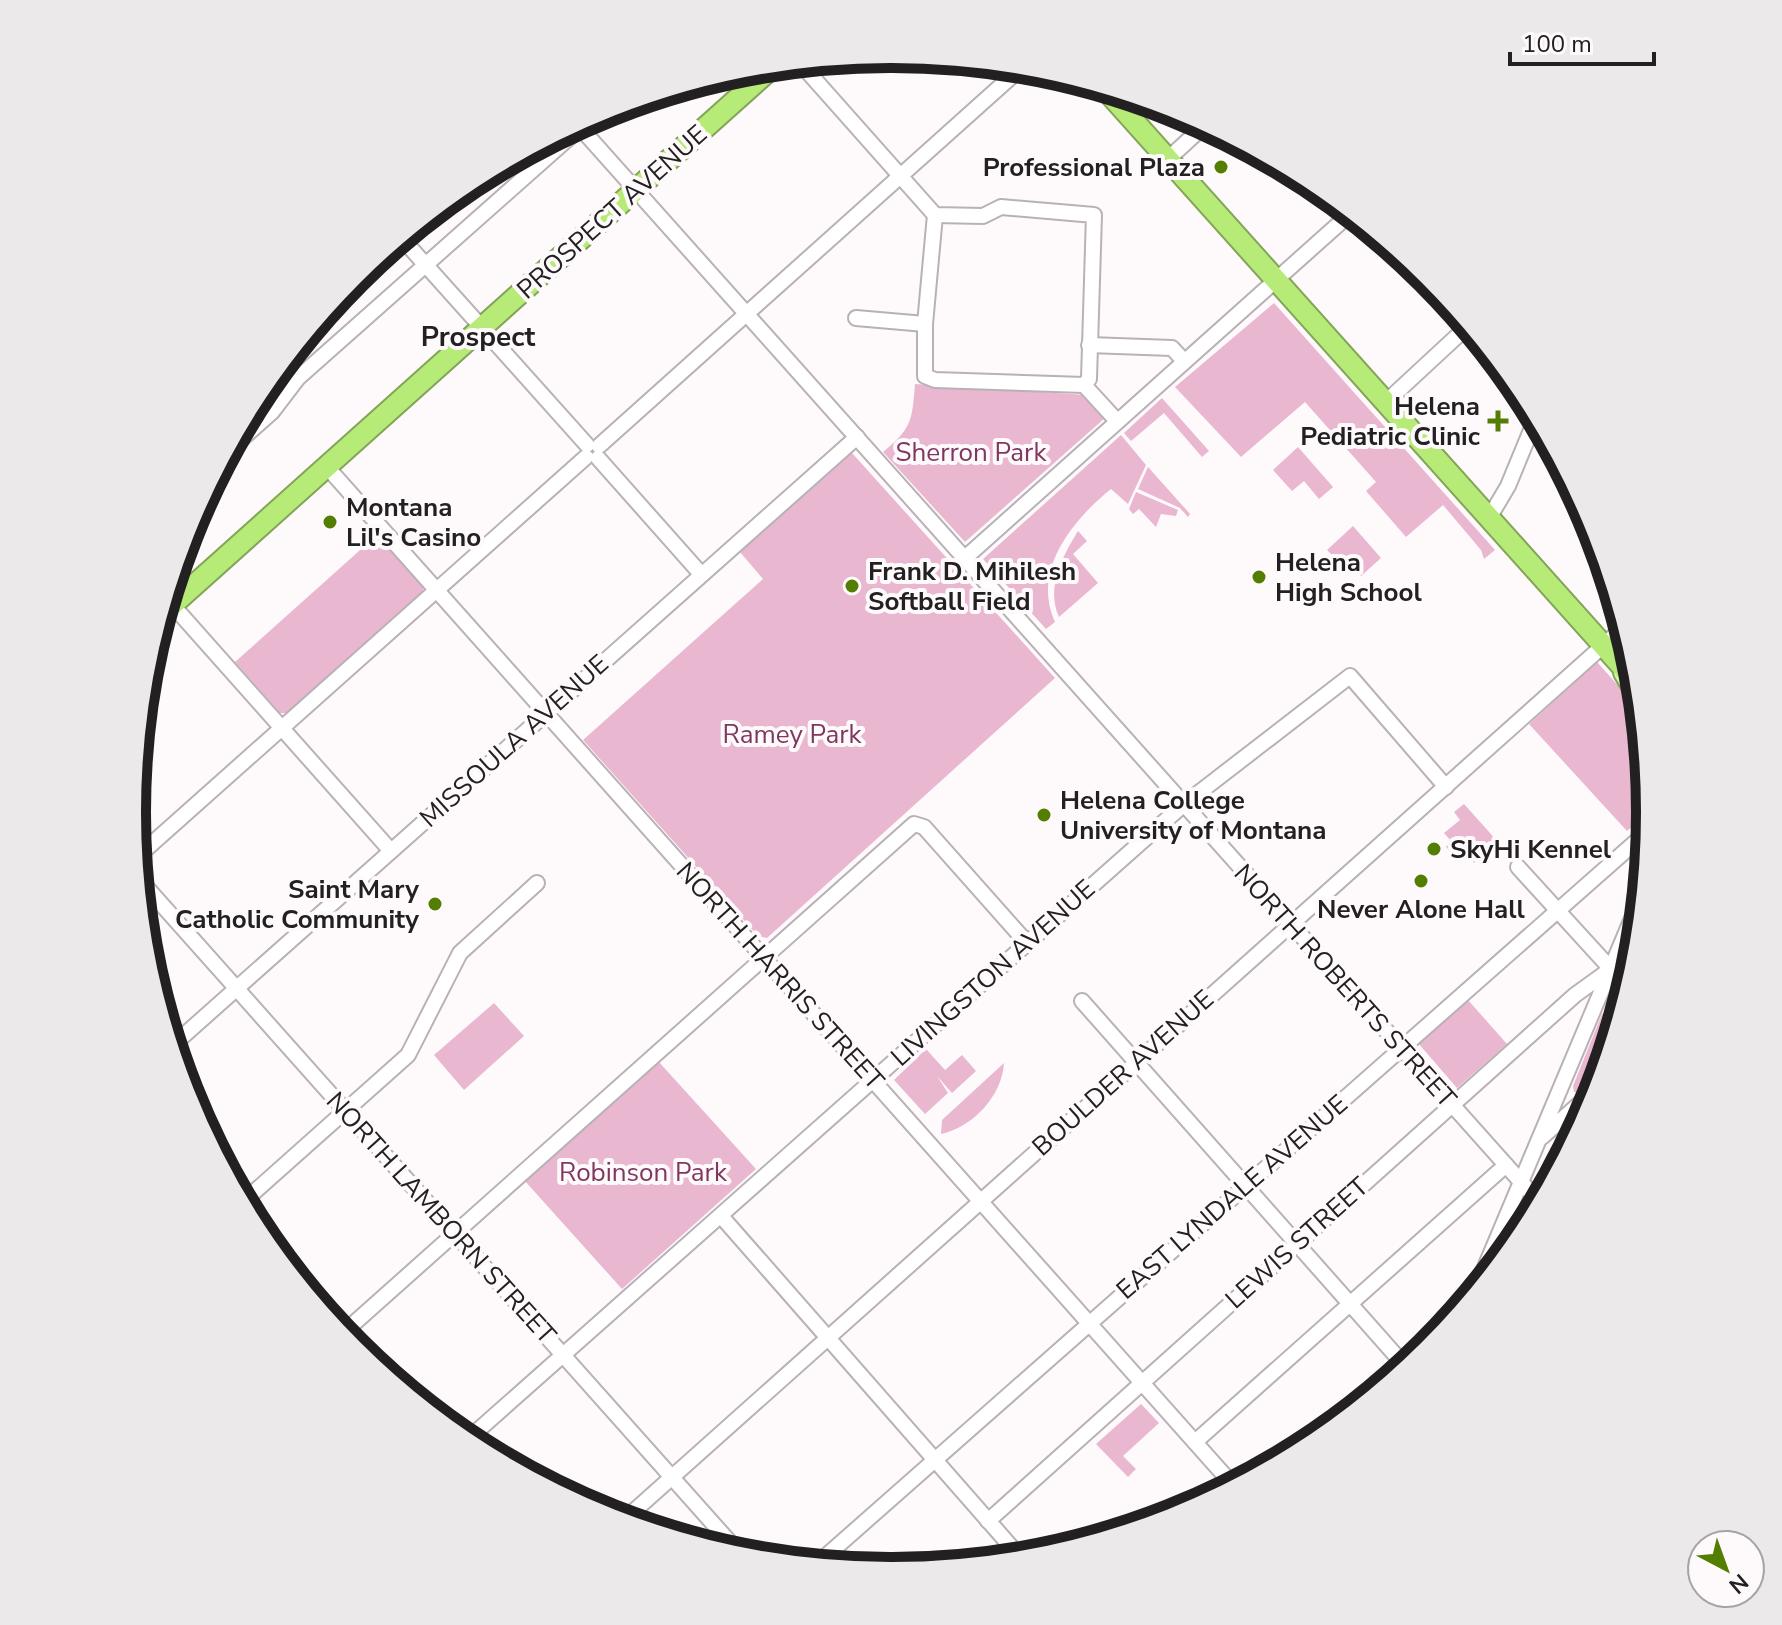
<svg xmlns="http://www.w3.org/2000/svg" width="1782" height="1625" viewBox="0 0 1782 1625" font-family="'Nunito Sans',sans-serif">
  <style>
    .green { fill: #e9b7d0 }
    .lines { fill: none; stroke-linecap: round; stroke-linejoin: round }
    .minor-casing { stroke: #b9b1b5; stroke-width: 18 }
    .major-casing { stroke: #83a459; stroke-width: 20 }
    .highway-casing { stroke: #83a459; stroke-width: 24 }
    .minor { stroke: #fff; stroke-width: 14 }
    .major { stroke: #d3f3ad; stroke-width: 16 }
    .highway { stroke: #b6eb77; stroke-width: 20 }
    .poi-dot { fill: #537e01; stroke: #fefafc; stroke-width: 3 }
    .labels { text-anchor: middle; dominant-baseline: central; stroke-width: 8; stroke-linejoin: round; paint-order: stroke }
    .poi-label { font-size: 26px; font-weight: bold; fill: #232021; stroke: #fefafc; text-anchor: start }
    .street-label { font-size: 26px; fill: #232021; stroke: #fefafc }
    .park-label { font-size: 26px; fill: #7f3760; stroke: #fefafc }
    .neighbourhood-label { font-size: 28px; font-weight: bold; fill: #232021; stroke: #fefafc }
    .rim { fill: none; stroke: #232021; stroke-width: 10 }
  </style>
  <rect width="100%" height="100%" fill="#fefafc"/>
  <g class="green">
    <path d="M1274 303 1487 541 1495 550 1484 559 1481 550 1443 505 1406 537 1366 491 1376 482 1305 402 1241 457 1175 387Z"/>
    <path d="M915 384 1087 395 1105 418 965 542 883 452C912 428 912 421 915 384Z"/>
    <path d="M1162 398 1209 451 1202 457 1164 413 1131 441 1124 433Z"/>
    <path d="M1121 435 1146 465 1128 504 1111 489C1073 520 1031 570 1055 622L1046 629 983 559Z"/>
    <path d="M1298 447 1333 487 1319 499 1304 481 1292 491 1273 470Z"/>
    <path d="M852 453 1055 678 767 938 758 936 583 740 763 579 740 552Z"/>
    <path d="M1148 467 1190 514 1188 517 1180 508 1138 489Z"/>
    <path d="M1136 492 1178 510 1176 516 1161 514 1156 527 1139 509 1133 514 1129 509Z"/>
    <path d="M1353 526 1381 558 1361 576 1345 558 1339 562 1327 550Z"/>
    <path d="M1078 531 1087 541 1073 554 1098 583 1059 617C1046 587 1062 557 1078 531Z"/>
    <path d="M378 534 423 586V592L287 713H280L235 662Z"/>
    <path d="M1597 662 1639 709 1649 812 1627 831 1529 724Z"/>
    <path d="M1464 804 1498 842 1474 863 1465 853 1458 858 1446 847 1451 841 1444 833 1460 820 1454 812Z"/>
    <path d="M1468 1000 1507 1044 1457 1088 1418 1043Z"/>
    <path d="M494 1003 524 1036 464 1090 434 1055Z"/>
    <path d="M1609 1010 1617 1019 1600 1075 1579 1093 1574 1092 1573 1086 1602 1014Z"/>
    <path d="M926 1049 945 1070 962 1055 976 1071 952 1093 937 1076 948 1093 925 1114 894 1080Z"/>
    <path d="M658 1061 756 1169 622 1289 524 1180Z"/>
    <path d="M1004 1063C1002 1096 973 1127 941 1134L942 1120Z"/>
    <path d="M1141 1404 1159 1423 1123 1456 1136 1469 1128 1477 1096 1444Z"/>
  </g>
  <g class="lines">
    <g class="minor-casing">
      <g id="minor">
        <path d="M800 63 935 215 983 216 1001 207 1094 215 1089 379 1084 385"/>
        <path d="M577 124 1539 1202"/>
        <path d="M1168 159 1205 125"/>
        <path d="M935 215 925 324V376L935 380 1084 385"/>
        <path d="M398 241 406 243 587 445"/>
        <path d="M856 318 925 324"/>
        <path d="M1089 345 1172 348 1184 361"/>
        <path d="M1084 385 1117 421"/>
        <path d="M1386 402 1468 326"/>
        <path d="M599 446 1022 67"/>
        <path d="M229 450 272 412 298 378 580 128"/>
        <path d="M598 458 701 574"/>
        <path d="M327 467 1233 1485"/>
        <path d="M1489 518 1508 486 1536 418"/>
        <path d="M965 558 1351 213"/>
        <path d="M168 600 391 851"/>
        <path d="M137 857 586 457"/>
        <path d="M139 879 742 1556"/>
        <path d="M1082 1001 1406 1367"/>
        <path d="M173 1045 857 437"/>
        <path d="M1542 1137 1595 1090"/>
        <path d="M243 1202 408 1055 460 953 537 883"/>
        <path d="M721 1216 1021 1558"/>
        <path d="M1475 1291 1641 897"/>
        <path d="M342 1334 914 824 924 827 1027 943"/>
        <path d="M466 1441 1183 805 1350 676 1446 787"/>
        <path d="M1195 1442 1506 1165"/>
        <path d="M1237 1484 1325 1433"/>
        <path d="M624 1520 1624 627"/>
        <path d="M988 1521 1575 995 1611 969 1518 867"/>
        <path d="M817 1564 1648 831"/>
      </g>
    </g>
    <g class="major-casing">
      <path id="major" d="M1622 673 1639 702"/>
    </g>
    <g class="highway-casing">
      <g id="highway">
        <path d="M1105 89 1637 683"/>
        <path d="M162 614 775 65"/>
      </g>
    </g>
    <use href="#minor" class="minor"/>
    <use href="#major" class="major"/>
    <use href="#highway" class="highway"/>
  </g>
  <g class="poi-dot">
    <circle cx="1221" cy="167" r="8"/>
    <path d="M1494 409h8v8h8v8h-8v8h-8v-8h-8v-8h8z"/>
    <circle cx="330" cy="522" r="8"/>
    <circle cx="1259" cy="577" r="8"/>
    <circle cx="852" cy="586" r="8"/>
    <circle cx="1044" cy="815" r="8"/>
    <circle cx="1434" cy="849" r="8"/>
    <circle cx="1421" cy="881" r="8"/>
    <circle cx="435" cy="904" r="8"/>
  </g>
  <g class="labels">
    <g class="poi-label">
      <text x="1205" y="167" text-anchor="end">Professional Plaza</text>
      <text x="1480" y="406" text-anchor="end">Helena<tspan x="1480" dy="30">Pediatric Clinic</tspan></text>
      <text x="346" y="507">Montana<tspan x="346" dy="30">Lil's Casino</tspan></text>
      <text x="1275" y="562">Helena<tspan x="1275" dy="30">High School</tspan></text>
      <text x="868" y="571">Frank D. Mihilesh<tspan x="868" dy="30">Softball Field</tspan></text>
      <text x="1060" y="800">Helena College<tspan x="1060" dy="30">University of Montana</tspan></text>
      <text x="1450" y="849">SkyHi Kennel</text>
      <text x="419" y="889" text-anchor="end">Saint Mary<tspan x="419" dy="30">Catholic Community</tspan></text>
      <text x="1421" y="909" text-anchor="middle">Never Alone Hall</text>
    </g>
    <g class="street-label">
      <text transform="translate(612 212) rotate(-42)">PROSPECT AVENUE</text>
      <text transform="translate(514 741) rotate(-42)">MISSOULA AVENUE</text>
      <text transform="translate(993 973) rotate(-42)">LIVINGSTON AVENUE</text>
      <text transform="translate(780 976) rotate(48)">NORTH HARRIS STREET</text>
      <text transform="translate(1345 986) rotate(48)">NORTH ROBERTS STREET</text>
      <text transform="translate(1123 1073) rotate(-42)">BOULDER AVENUE</text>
      <text transform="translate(1232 1197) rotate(-41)">EAST LYNDALE AVENUE</text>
      <text transform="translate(441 1218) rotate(48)">NORTH LAMBORN STREET</text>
      <text transform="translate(1297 1243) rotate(-42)">LEWIS STREET</text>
    </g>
    <g class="park-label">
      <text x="971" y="452">Sherron Park</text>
      <text x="792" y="734">Ramey Park</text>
      <text x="643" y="1172">Robinson Park</text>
    </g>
    <g class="neighbourhood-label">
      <text x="478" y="337">Prospect</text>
    </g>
  </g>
  <path d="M0 0H1782V1625H0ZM890 68H892A744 744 0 0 1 1636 812V813A744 744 0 0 1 892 1557H890A744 744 0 0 1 146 813V812A744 744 0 0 1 890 68Z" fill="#ece9ea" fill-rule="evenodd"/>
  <path class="rim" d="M890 68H892A744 744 0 0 1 1636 812V813A744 744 0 0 1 892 1557H890A744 744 0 0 1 146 813V812A744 744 0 0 1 890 68Z"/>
  <g transform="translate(1726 1569) rotate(139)"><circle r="38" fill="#fefafc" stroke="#a6a3a4" stroke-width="2"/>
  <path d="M0-6L14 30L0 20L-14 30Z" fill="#537e01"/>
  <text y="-12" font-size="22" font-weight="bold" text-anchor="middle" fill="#232021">N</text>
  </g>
  <path d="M1510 52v12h144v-12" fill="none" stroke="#232021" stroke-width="4"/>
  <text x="1522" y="52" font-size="24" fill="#232021" stroke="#fefafc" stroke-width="6" paint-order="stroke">100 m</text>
</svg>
